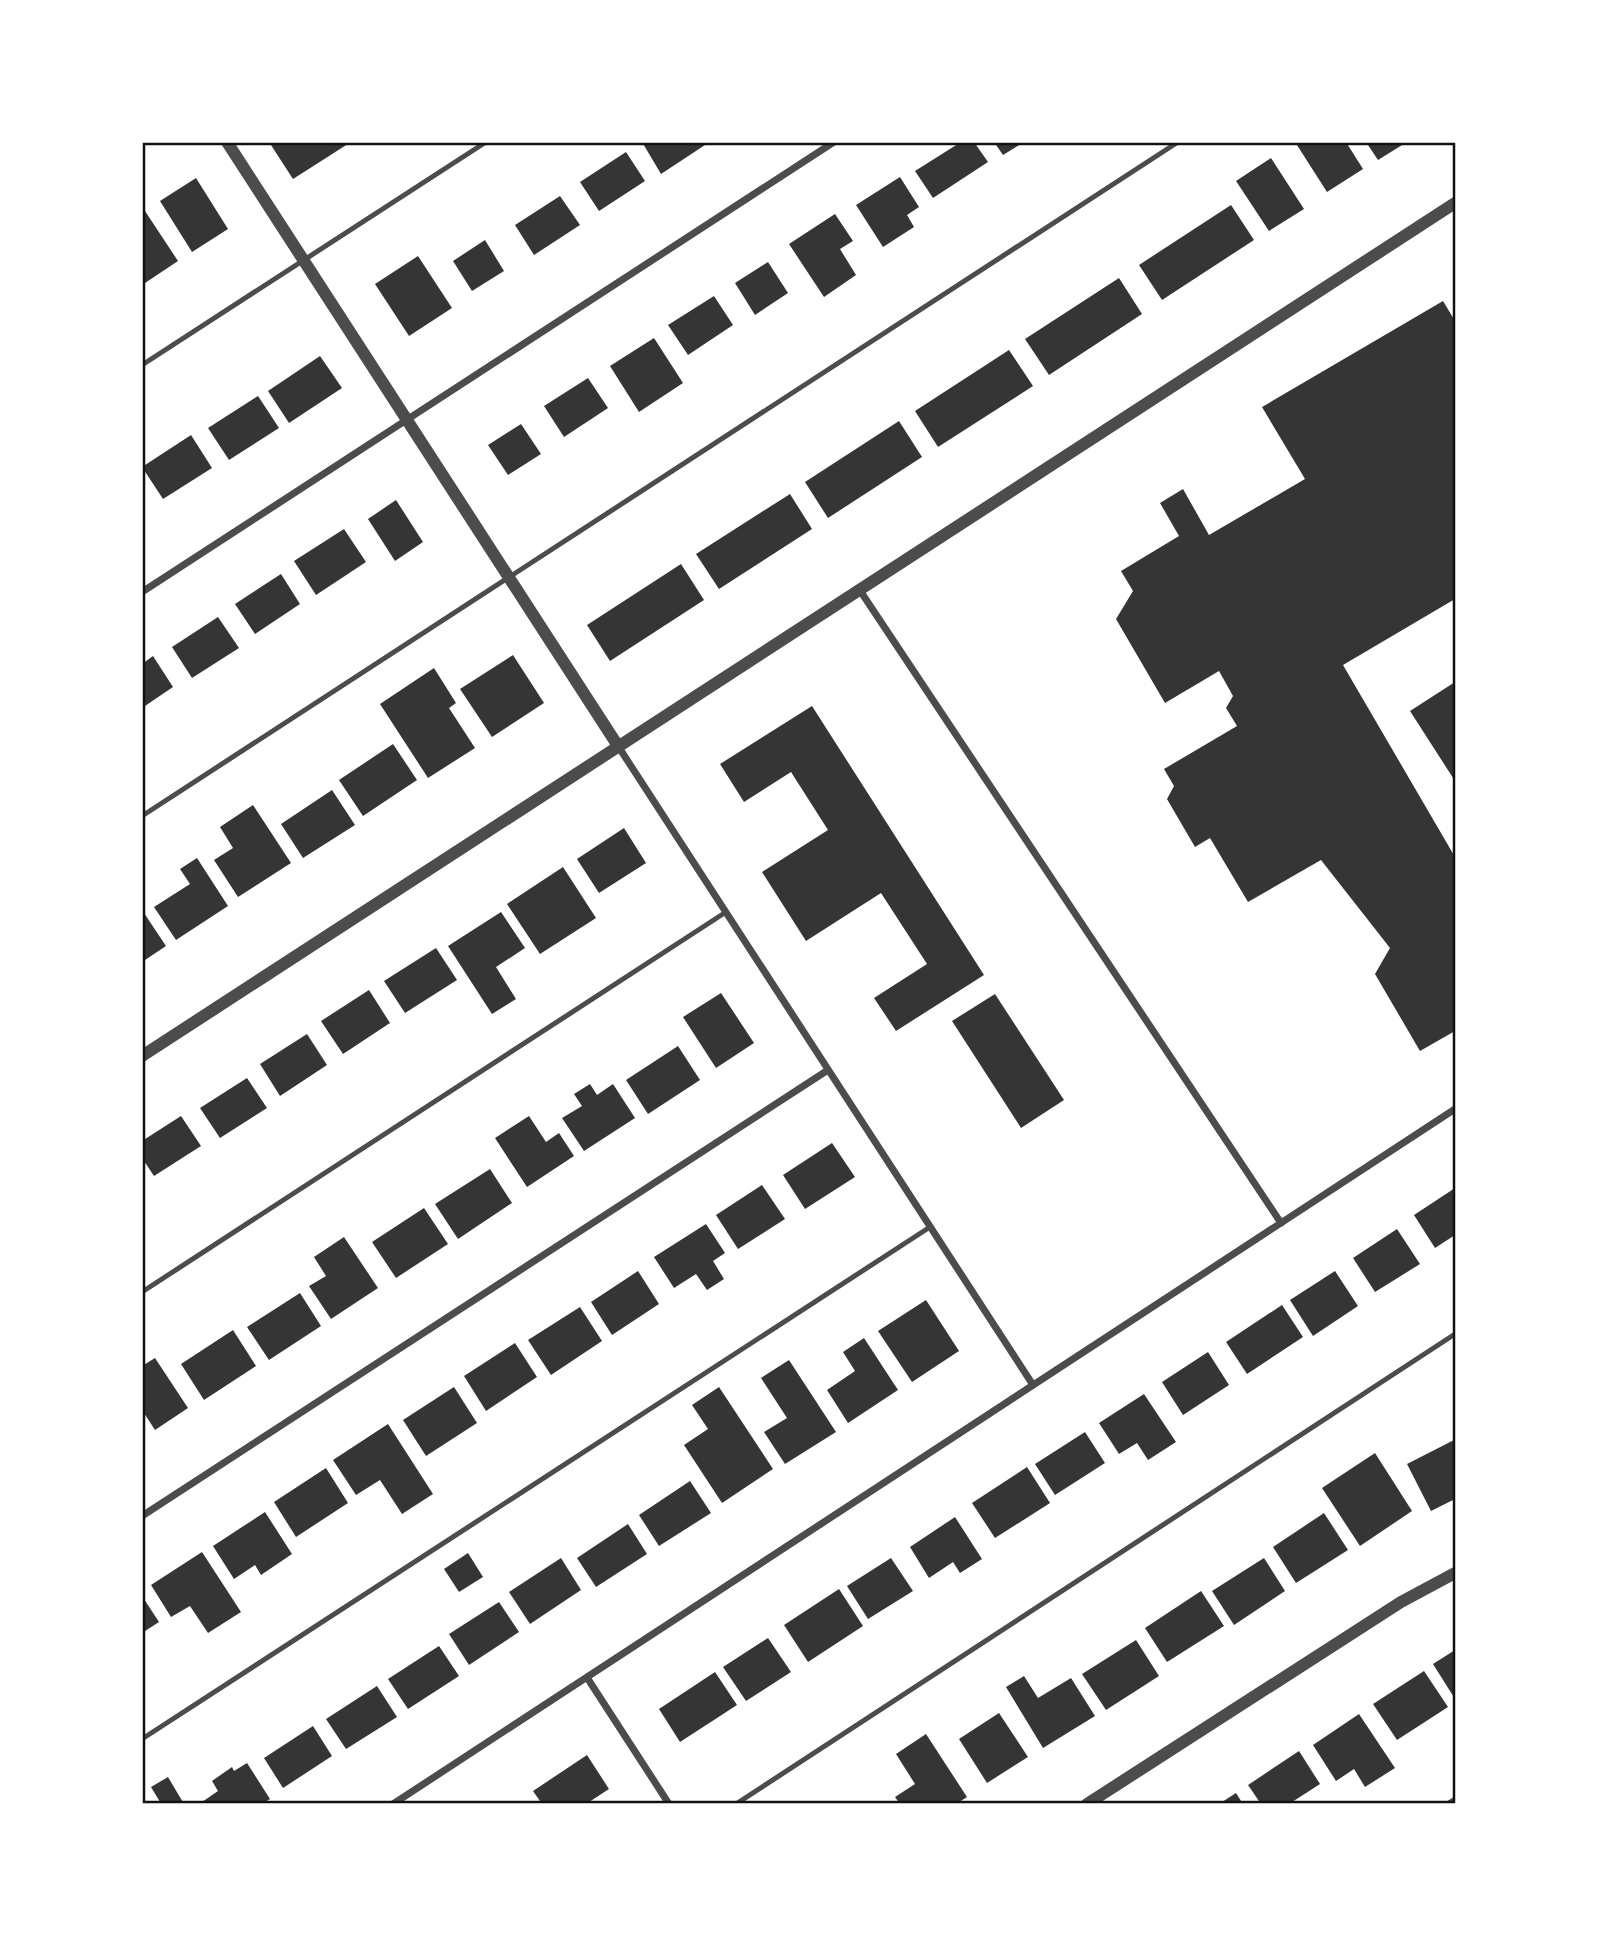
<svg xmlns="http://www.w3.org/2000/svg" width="1597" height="1946" viewBox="0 0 1597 1946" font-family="'Open Sans',sans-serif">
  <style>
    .building { fill: #353535 }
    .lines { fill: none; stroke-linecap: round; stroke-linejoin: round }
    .service { stroke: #4c4c4c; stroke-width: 5 }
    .minor { stroke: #4c4c4c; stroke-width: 7 }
    .tertiary { stroke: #4c4c4c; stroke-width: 12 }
    .neatline { fill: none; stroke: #111; stroke-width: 2.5 }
  </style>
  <rect width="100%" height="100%" fill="#fff"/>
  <g class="building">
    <path d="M269 142H351L293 179Z"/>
    <path d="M642 142H703L705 145 661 174Z"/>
    <path d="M961 142H974L988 162 933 198 915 171Z"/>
    <path d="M994 142H1024L1003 155Z"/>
    <path d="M1295 142H1346L1363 169 1327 192Z"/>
    <path d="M1366 142H1407L1378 160Z"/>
    <path d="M626 152 645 181 599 211 580 182Z"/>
    <path d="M1271 158 1304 209 1269 231 1236 181Z"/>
    <path d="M900 177 919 207 907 215 914 227 883 247 856 205Z"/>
    <path d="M196 178 228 229 192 252 160 201Z"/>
    <path d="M560 196 580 225 534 255 515 225Z"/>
    <path d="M1231 205 1254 240 1162 300 1139 265Z"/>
    <path d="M143 208 178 261 142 285V209Z"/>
    <path d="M835 214 853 241 840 249 856 275 824 297 789 244Z"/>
    <path d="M485 240 504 271 472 291 453 261Z"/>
    <path d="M418 256 452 308 409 336 375 284Z"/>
    <path d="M768 262 788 293 755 315 735 283Z"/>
    <path d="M1119 278 1142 314 1049 375 1025 339Z"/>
    <path d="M714 296 733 325 688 355 668 325Z"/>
    <path d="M1443 301 1455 321V599L1343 665 1455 857V1031L1420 1051 1375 974 1390 948 1321 860 1248 902 1210 838 1195 847 1167 799 1174 786 1164 769 1237 726 1226 708 1233 696 1219 671 1165 703 1116 619 1133 591 1121 571 1179 536 1160 503 1183 489 1209 535 1305 479 1262 407Z"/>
    <path d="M654 338 683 383 639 412 610 366Z"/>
    <path d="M1009 350 1033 386 938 447 915 411Z"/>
    <path d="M320 356 342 388 289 423 268 391Z"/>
    <path d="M588 378 608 408 564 437 544 406Z"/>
    <path d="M258 396 279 428 229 460 208 428Z"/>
    <path d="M899 421 922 457 828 518 805 482Z"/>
    <path d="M521 424 541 454 508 475 488 445Z"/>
    <path d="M191 435 212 468 163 499 142 467Z"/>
    <path d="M790 494 812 529 719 589 696 554Z"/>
    <path d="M396 500 423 542 395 561 368 519Z"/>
    <path d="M344 529 366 562 316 595 294 561Z"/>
    <path d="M681 564 704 600 610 661 587 625Z"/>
    <path d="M281 574 300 604 255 634 235 604Z"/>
    <path d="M218 617 239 648 192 678 172 647Z"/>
    <path d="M513 655 544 703 492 737 460 689Z"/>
    <path d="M153 656 173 687 142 708V664Z"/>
    <path d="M434 668 456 703 449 708 475 748 428 778 380 704Z"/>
    <path d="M1455 682V781L1410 711Z"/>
    <path d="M812 706 984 975 896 1031 874 998 927 964 881 893 806 941 762 872 828 830 791 772 744 802 720 764Z"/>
    <path d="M393 744 417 780 363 816 339 780Z"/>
    <path d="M332 790 355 825 303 858 281 824Z"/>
    <path d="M253 805 291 863 238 897 214 860 233 848 220 827Z"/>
    <path d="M624 828 646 863 599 893 577 859Z"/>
    <path d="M197 858 228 906 176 940 154 907 190 884 180 869Z"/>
    <path d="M563 867 596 918 540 954 507 904Z"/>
    <path d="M142 910 166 946 142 962Z"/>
    <path d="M501 912 525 948 496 967 516 999 492 1014 448 946Z"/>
    <path d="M436 948 457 980 405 1013 384 981Z"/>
    <path d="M369 990 390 1023 343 1054 321 1021Z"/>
    <path d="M721 993 754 1043 716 1068 683 1017Z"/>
    <path d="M995 994 1064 1100 1021 1128 952 1021Z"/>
    <path d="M307 1034 327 1065 280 1096 260 1064Z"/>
    <path d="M678 1046 700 1080 648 1114 626 1080Z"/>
    <path d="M247 1078 267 1108 220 1138 200 1108Z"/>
    <path d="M590 1084 597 1095 613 1084 635 1118 584 1151 562 1118 582 1106 574 1094Z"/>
    <path d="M181 1116 201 1146 154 1176 142 1158V1141Z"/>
    <path d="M529 1116 546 1142 559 1133 574 1156 527 1187 495 1138Z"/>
    <path d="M832 1143 855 1177 805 1209 783 1175Z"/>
    <path d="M490 1169 512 1203 458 1239 435 1204Z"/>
    <path d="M762 1185 785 1219 738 1249 716 1215Z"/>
    <path d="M1455 1188V1235L1435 1248 1414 1215Z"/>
    <path d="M424 1208 448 1244 396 1278 372 1242Z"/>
    <path d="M706 1224 725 1253 713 1261 724 1279 707 1290 696 1274 674 1288 654 1257Z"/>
    <path d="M1397 1229 1420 1264 1375 1292 1353 1258Z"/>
    <path d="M344 1237 378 1288 331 1319 309 1286 326 1276 314 1257Z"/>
    <path d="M638 1271 659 1304 612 1335 591 1302Z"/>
    <path d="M1335 1271 1358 1306 1313 1336 1290 1300Z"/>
    <path d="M300 1293 321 1326 269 1360 247 1327Z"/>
    <path d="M926 1300 959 1351 912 1382 878 1331Z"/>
    <path d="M1282 1305 1303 1337 1247 1374 1226 1342Z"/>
    <path d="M580 1307 602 1341 551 1375 528 1340Z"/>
    <path d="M233 1330 256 1366 204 1400 181 1364Z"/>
    <path d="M864 1338 898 1390 848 1423 827 1390 855 1371 843 1352Z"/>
    <path d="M515 1343 537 1377 486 1411 464 1376Z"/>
    <path d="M1208 1352 1229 1385 1183 1415 1162 1382Z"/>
    <path d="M155 1358 188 1408 155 1430 142 1410V1366Z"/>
    <path d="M789 1360 836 1432 785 1464 764 1432 787 1418 761 1378Z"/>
    <path d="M454 1387 477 1423 426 1456 403 1420Z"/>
    <path d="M719 1387 773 1469 722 1503 684 1445 708 1429 692 1405Z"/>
    <path d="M1144 1394 1176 1442 1148 1460 1137 1443 1119 1454 1099 1423Z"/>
    <path d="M388 1424 433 1494 402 1514 380 1480 356 1495 333 1460Z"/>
    <path d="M1085 1432 1105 1463 1055 1495 1035 1464Z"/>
    <path d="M1454 1440 1455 1499 1431 1511 1407 1464Z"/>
    <path d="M1375 1453 1412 1511 1360 1546 1322 1488Z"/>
    <path d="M1027 1467 1050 1503 995 1538 972 1503Z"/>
    <path d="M326 1468 348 1503 296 1537 274 1502Z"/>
    <path d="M690 1481 711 1513 659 1546 639 1515Z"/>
    <path d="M265 1512 292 1554 261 1575 255 1565 234 1579 213 1546Z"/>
    <path d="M1324 1513 1348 1550 1296 1583 1273 1547Z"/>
    <path d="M955 1517 982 1559 960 1573 953 1562 929 1578 910 1547Z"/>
    <path d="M628 1524 647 1554 596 1587 577 1558Z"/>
    <path d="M202 1552 241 1612 208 1633 190 1606 171 1617 151 1585Z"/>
    <path d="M468 1553 483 1577 459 1592 444 1569Z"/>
    <path d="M561 1558 581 1590 530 1624 509 1592Z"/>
    <path d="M891 1558 913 1591 868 1619 847 1586Z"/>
    <path d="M1264 1558 1285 1591 1234 1625 1212 1591Z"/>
    <path d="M839 1589 863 1626 808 1662 784 1625Z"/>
    <path d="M1201 1591 1224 1626 1167 1662 1145 1628Z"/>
    <path d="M142 1596 159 1622 142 1633Z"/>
    <path d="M499 1602 519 1632 469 1665 449 1634Z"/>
    <path d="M768 1638 791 1672 746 1701 723 1667Z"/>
    <path d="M1136 1640 1159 1676 1106 1710 1082 1674Z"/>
    <path d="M439 1646 459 1676 408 1709 388 1679Z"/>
    <path d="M1455 1650V1699L1433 1664Z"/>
    <path d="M1424 1671 1448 1707 1397 1740 1373 1704Z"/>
    <path d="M715 1672 737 1705 680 1742 659 1709Z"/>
    <path d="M1024 1676 1038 1698 1071 1678 1095 1716 1043 1748 1006 1687Z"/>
    <path d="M377 1686 397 1717 346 1749 326 1719Z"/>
    <path d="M999 1713 1028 1757 987 1783 959 1739Z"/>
    <path d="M1359 1714 1395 1768 1365 1787 1354 1769 1336 1781 1313 1745Z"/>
    <path d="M313 1726 332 1756 283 1788 264 1758Z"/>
    <path d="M926 1734 967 1797 956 1804H900L895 1797 915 1784 896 1754Z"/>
    <path d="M1299 1751 1320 1784 1289 1804H1261L1248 1785Z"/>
    <path d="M587 1755 609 1789 586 1804H542L533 1791Z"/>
    <path d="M247 1763 270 1799 262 1804H204L202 1802 218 1791 212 1781 232 1767 234 1771Z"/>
    <path d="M168 1777 184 1804H157L160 1802 151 1787Z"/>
    <path d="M1236 1793 1243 1804H1219Z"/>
  </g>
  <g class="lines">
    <g class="service">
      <path d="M142 365 486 142"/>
      <path d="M142 816 1178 142"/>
      <path d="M142 1292 726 912"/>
      <path d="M142 1739 930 1227"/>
      <path d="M736 1804 1455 1334"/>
      <path d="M1447 1804 1455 1799"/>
    </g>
    <g class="minor">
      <path d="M859 589 1281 1223"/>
      <path d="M142 592 834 142"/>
      <path d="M618 746 1033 1385"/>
      <path d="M142 1516 828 1070"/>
      <path d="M588 1679 669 1804"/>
      <path d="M393 1804 1455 1109"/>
    </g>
    <g class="tertiary">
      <path d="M227 142 618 746"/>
      <path d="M142 1056 1455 203"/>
      <path d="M1087 1804 1401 1602 1455 1573"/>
    </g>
  </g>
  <rect width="1597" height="1946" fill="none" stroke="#ffffff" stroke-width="287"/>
  <rect x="144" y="144" width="1310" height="1658" class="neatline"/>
</svg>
